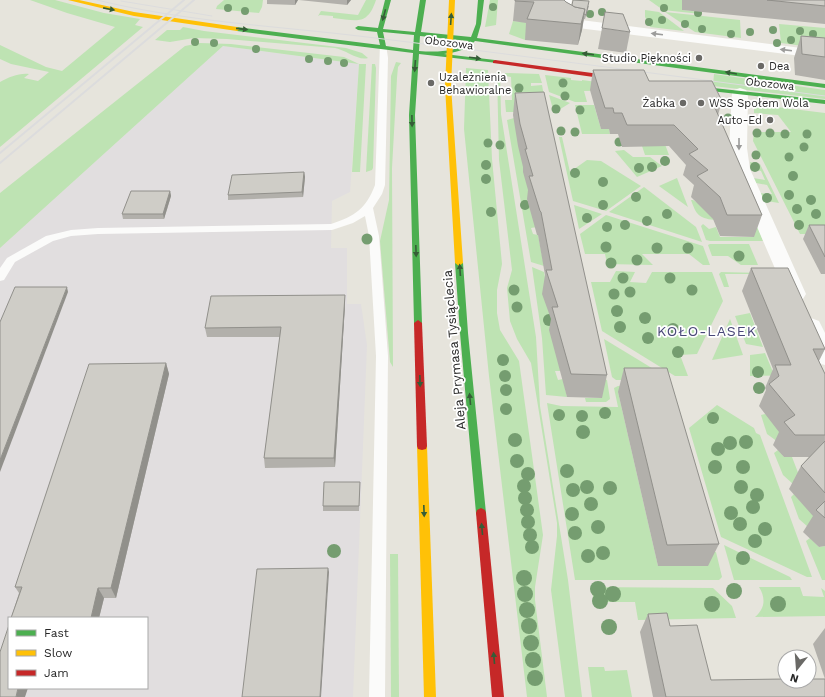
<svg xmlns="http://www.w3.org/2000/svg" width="825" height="697" viewBox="0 0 825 697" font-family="'Work Sans',sans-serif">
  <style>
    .industrial { fill: #e1dedf; fill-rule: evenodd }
    .green { fill: #bee3b3 }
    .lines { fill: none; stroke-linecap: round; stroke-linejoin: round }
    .lane { fill: #fbfbfa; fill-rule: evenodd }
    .street { fill: #fbfbfa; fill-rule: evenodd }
    .fast { fill: #4caf50; fill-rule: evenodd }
    .slow { fill: #ffc107; fill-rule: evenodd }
    .jam { fill: #c62828; fill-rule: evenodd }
    .tram { stroke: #dcdcdd; stroke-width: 1 }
    .rail { stroke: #dcdcdd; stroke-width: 2 }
    .tree { fill: #759d70 }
    .wall { fill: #b2b0ab }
    .shaded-wall { fill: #91908b }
    .building { fill: #cfcdc7; stroke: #91908b }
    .oneway { fill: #365d37 }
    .oneway2 { fill: #9c9c9b }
    .poi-dot { fill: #6a6966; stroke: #fff; stroke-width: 1.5 }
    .labels { text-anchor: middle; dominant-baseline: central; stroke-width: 3.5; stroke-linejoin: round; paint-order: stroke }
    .far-street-label { font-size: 11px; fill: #272727; stroke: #fff }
    .far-poi-label { font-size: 11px; fill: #272727; stroke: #fff; text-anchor: end }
    .street-label { font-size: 13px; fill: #272727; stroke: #fff }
    .neighbourhood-label { font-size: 14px; letter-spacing: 1px; fill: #484778; stroke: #fff }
  </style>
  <rect width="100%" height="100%" fill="#e6e4dc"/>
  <path class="industrial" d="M223 46 359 64 350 192 332 201 331 248H347V304H361L367 345 353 697H0V248ZM9 618H147V688H9Z"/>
  <g class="green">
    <path d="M30 0H55L104 13 140 19 135 25 143 27 0 147V82C10 77 18 73 29 74L24 78 38 81 49 72 11 64 0 59V45L46 67 62 71 115 27 67 13Z"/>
    <path d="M224 0H263L262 7 259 13 216 9 217 6Z"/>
    <path d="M366 0H376C367 27 356 20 333 18V16L320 15 318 16 321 11 358 15Z"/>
    <path d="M490 0H498L496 25 485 27Z"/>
    <path d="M649 0H682V10L701 12V14L663 10Z"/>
    <path d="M645 10 659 12 684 31 650 27 645 17Z"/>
    <path d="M665 12 740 20 741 38 695 32Z"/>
    <path d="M513 21 531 23 525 40 509 34Z"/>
    <path d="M779 24 825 28V49L781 43Z"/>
    <path d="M183 27 204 31 346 48 362 53 368 58C358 61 346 50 335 48L227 39 194 38 170 42 155 40 167 30H180Z"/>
    <path d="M200 43 231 44 344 57 359 64H366L360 172H352L359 64 223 46 0 248V193L185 46Z"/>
    <path d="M396 62 401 63 398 67 397 78 392 168 393 367 390 362 380 241 389 200 391 76Z"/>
    <path d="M372 64H375L376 68 373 168 372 170 366 172Z"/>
    <path d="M466 68 488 70 492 159 502 264 497 290V313L500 330 519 361 543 535 535 587V600L547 697H527L489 376 464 129Z"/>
    <path d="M497 72H500L501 114 536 337 540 406 568 580 582 697H565L551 590 557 536V523L531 363 517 339 510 321 507 288 512 270 499 160Z"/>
    <path d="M505 73 539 74 542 83H531V86L542 85 547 112H506L505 100H512L511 77 505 76Z"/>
    <path d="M714 74 825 90V99L713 86Z"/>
    <path d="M545 75 571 78V80L582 81V80L619 85 640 90 584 91 587 102H575L549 92Z"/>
    <path d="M549 95 570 103 554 113Z"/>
    <path d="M575 105H594L601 129H609L610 134H582Z"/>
    <path d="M761 105 825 113V234H800L753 141 754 132H791L778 115 754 113V107Z"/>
    <path d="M514 118 528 178 537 227 531 228 533 234 538 235 544 266 531 262 507 120Z"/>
    <path d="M559 137H562L570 172 587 160 601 161 641 186 606 211 573 201Z"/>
    <path d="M663 139 669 155H645L642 146Z"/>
    <path d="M726 142 763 241H710L706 240 701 226 703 224 709 229 716 227 720 237H754Z"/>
    <path d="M624 150 633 157H650L662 166 637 177 615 151Z"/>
    <path d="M750 162 760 164 779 203 761 200 759 193 772 194 767 185 756 183 753 178 765 180 761 171 751 169Z"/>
    <path d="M677 178 688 207 659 186Z"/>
    <path d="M644 187 696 227 702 242 609 212Z"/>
    <path d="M691 200H693L701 205 707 204 714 220C698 218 696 214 691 200Z"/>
    <path d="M574 205 602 214 579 229Z"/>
    <path d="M606 215 703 246 710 265H703L689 254H642L653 265 607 264 605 254H585L580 234Z"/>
    <path d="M710 244H749L758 265H741L728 256H712L708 245Z"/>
    <path d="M532 267 544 272 562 371H555L558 380 563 379 567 397 546 395 542 338Z"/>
    <path d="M616 271 635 272 630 282 646 283 652 272H712L723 301 697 354 680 355 688 376H675L602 331 591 282H610Z"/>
    <path d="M721 272 769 273 774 286 785 288 819 368 820 373 813 375 750 376V355L765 353 773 372 814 371 779 291 758 290 751 274H725L729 287H724L719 274Z"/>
    <path d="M750 313 763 347 746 344 735 316Z"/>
    <path d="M730 319 743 355 712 360Z"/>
    <path d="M604 339 665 376 666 380H616L612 377Z"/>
    <path d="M596 376 607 380 610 399 606 402H586L585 398H601Z"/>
    <path d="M666 385 618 392 658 566H708L704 550 716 552 722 577 719 580H575L547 403 561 406 618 407 614 388 618 386Z"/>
    <path d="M717 405 754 428 756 433 760 435 812 577H807L721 537 689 428Z"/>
    <path d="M765 414 778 420 786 441 778 442 767 434 761 415Z"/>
    <path d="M778 450 784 457H792L802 483 793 484 783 475 774 453Z"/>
    <path d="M794 494 802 503 810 504 818 525 808 527 799 519 791 497Z"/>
    <path d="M810 538 819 547 825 546V580H822L806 541Z"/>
    <path d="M724 545 790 577 792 580H734Z"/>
    <path d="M390 554H398L399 697H391Z"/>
    <path d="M591 587 713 588 732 606 736 618 638 620 635 602H594Z"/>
    <path d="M759 587H800L803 596 824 597 821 588 825 591V616L755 617C765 609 766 598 759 587Z"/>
    <path d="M588 667H604L605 671 627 670 632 697H592Z"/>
  </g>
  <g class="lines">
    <path class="lane" d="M380 44H386L388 58 385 185 382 194 373 208 379 236 388 356 385 697H369L376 356 369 236 365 216 353 223 332 230 98 234 71 236 53 241 15 262 4 280 0 281V268L7 258 46 236 71 230 98 228 331 224C355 216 366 209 375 185Z"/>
    <g class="street">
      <path d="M558 0H572L570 9 572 14 581 20 825 51V59L578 28C563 24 555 16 558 0Z"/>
      <path d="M740 88 746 90 748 93 747 148 750 169 806 294 803 299 796 301 789 299 786 294 732 169 729 148 732 93 734 90Z"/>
      <path d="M811 318 819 321 825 333V365L817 363 800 326 803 321Z"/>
    </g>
    <g class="fast">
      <path d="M385 0H391L383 29 415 32 420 0H426L421 32 471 37 476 24 478 0H484L481 24 477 38 825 84V88L475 41C467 50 456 52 444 54L495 60 497 61V63L419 54 415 115 422 323 418 326 414 323 409 115 413 53 237 31 234 29 237 27 380 45 377 32 358 30 355 28 358 26 378 28ZM383 32 414 35 413 50 386 46ZM420 36 469 41C457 53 434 52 419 51Z"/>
      <path d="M686 85 825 100V104L684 88V86Z"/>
      <path d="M459 260 463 263 468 333 486 513 485 516 481 518 477 516 476 513 460 333 455 263Z"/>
    </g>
    <g class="slow">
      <path d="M68 0H79L134 12 237 27 240 29 237 31 134 16Z"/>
      <path d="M449 0H455L451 86 463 263 459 266 455 263 445 86Z"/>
      <path d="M422 442 426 443 427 446 436 697H424L417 446 418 443Z"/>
    </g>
    <g class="jam">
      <path d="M495 60 622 77 625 79 622 81 493 63V61Z"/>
      <path d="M418 320 422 323 427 446 426 449 422 450 418 449 417 446 414 323Z"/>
      <path d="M481 508 485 510 486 513 504 697H492L476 513 477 510Z"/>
    </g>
    <g class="tram">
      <path d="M97 0C186 22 277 26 367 37 520 55 673 76 825 96"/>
      <path d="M121 1 212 16"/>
    </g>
    <g class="rail">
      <path d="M0 153 184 0"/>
      <path d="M0 163 194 0"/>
    </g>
  </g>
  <g class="tree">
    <circle cx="493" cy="7" r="4"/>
    <circle cx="228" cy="8" r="4"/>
    <circle cx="664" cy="8" r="4"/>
    <circle cx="245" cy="11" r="4"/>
    <circle cx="602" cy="12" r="4"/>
    <circle cx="698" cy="13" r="4"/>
    <circle cx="590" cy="14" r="4"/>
    <circle cx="662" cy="20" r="4"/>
    <circle cx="649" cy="22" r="4"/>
    <circle cx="685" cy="24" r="4"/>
    <circle cx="702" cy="29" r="4"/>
    <circle cx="773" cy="30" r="4"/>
    <circle cx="800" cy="31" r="4"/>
    <circle cx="750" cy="32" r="4"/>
    <circle cx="731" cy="34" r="4"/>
    <circle cx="813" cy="34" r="4"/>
    <circle cx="791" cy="40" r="4"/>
    <circle cx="195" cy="42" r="4"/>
    <circle cx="214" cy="43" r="4"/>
    <circle cx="777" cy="43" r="4"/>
    <circle cx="256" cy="49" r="4"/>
    <circle cx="309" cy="59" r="4"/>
    <circle cx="328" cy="61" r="4"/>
    <circle cx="344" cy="63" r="4"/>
    <circle cx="563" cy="83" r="4.5"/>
    <circle cx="519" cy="88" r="4.5"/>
    <circle cx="565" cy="96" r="4.5"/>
    <circle cx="556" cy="109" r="4.5"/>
    <circle cx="580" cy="110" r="4.5"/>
    <circle cx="728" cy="118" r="4.5"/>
    <circle cx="561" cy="131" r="4.5"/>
    <circle cx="575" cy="132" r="4.5"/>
    <circle cx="757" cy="133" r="4.5"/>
    <circle cx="770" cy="133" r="4.5"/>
    <circle cx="785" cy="134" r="4.5"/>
    <circle cx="807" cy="134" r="4.5"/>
    <circle cx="619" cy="142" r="4.5"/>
    <circle cx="488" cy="143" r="4.5"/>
    <circle cx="500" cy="145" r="4.5"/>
    <circle cx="804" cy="147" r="4.5"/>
    <circle cx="756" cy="155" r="4.5"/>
    <circle cx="789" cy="157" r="4.5"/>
    <circle cx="665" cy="161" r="5"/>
    <circle cx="486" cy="165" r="5"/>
    <circle cx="652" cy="167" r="5"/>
    <circle cx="755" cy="167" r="5"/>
    <circle cx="639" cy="168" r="5"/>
    <circle cx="575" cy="173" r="5"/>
    <circle cx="793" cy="176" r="5"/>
    <circle cx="486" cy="179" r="5"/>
    <circle cx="603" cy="182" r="5"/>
    <circle cx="789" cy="195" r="5"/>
    <circle cx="636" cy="197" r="5"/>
    <circle cx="767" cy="198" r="5"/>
    <circle cx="811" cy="200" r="5"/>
    <circle cx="525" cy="205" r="5"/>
    <circle cx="603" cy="205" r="5"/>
    <circle cx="797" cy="209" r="5"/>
    <circle cx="491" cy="212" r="5"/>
    <circle cx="667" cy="214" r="5"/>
    <circle cx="816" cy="214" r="5"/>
    <circle cx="587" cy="218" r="5"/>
    <circle cx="647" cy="221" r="5"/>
    <circle cx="625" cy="225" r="5"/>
    <circle cx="799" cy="225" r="5"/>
    <circle cx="607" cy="227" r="5"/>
    <circle cx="367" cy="239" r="5.5"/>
    <circle cx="606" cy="247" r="5.5"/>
    <circle cx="657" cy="248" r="5.5"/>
    <circle cx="688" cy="248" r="5.5"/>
    <circle cx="739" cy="256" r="5.5"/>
    <circle cx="637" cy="260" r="5.5"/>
    <circle cx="611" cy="263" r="5.5"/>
    <circle cx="623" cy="278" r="5.5"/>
    <circle cx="670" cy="278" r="5.5"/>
    <circle cx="514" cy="290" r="5.5"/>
    <circle cx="692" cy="290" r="5.5"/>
    <circle cx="630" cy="292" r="5.5"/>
    <circle cx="614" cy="294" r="5.5"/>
    <circle cx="517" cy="307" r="5.5"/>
    <circle cx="617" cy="311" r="6"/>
    <circle cx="645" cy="318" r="6"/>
    <circle cx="549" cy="320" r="6"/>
    <circle cx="620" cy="327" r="6"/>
    <circle cx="673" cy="329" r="6"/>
    <circle cx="648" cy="338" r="6"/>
    <circle cx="678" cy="352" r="6"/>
    <circle cx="503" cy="360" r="6"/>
    <circle cx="758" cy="372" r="6"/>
    <circle cx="505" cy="376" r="6"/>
    <circle cx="759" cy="388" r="6"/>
    <circle cx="506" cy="390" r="6"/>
    <circle cx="506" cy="409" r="6"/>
    <circle cx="605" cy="413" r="6"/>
    <circle cx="559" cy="415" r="6"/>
    <circle cx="582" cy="416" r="6"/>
    <circle cx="713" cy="418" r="6"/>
    <circle cx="583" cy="432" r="7"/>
    <circle cx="515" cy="440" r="7"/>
    <circle cx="746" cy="442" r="7"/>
    <circle cx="730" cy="443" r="7"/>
    <circle cx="718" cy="449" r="7"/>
    <circle cx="517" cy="461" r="7"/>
    <circle cx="715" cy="467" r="7"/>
    <circle cx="743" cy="467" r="7"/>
    <circle cx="567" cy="471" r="7"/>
    <circle cx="528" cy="474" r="7"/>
    <circle cx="524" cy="486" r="7"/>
    <circle cx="587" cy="487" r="7"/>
    <circle cx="741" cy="487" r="7"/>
    <circle cx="610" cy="488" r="7"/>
    <circle cx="573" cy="490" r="7"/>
    <circle cx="757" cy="495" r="7"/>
    <circle cx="525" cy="498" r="7"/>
    <circle cx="591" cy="504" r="7"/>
    <circle cx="753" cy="507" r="7"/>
    <circle cx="527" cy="510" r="7"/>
    <circle cx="731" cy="513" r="7"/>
    <circle cx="572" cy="514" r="7"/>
    <circle cx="528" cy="522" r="7"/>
    <circle cx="740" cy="524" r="7"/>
    <circle cx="598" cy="527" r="7"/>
    <circle cx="765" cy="529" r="7"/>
    <circle cx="575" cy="533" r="7"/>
    <circle cx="530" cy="535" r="7"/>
    <circle cx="755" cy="541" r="7"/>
    <circle cx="532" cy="547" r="7"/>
    <circle cx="334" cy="551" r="7"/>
    <circle cx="603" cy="553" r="7"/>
    <circle cx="588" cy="556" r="7"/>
    <circle cx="743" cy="558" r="7"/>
    <circle cx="524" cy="578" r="8"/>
    <circle cx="598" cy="589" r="8"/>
    <circle cx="734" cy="591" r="8"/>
    <circle cx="525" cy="594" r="8"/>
    <circle cx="613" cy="594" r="8"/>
    <circle cx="600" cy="601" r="8"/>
    <circle cx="712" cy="604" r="8"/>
    <circle cx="778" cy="604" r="8"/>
    <circle cx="527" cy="610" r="8"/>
    <circle cx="529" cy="626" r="8"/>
    <circle cx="609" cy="627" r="8"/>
    <circle cx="531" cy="643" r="8"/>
    <circle cx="533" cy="660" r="8"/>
    <circle cx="535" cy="678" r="8"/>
  </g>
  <g class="wall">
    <path d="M267 0H298L295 5 267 4Z"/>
    <path d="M299 0H351L347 5Z"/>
    <path d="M515 0 566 2 572 5 589 6 585 19H584L582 30 578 45 525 40 526 23 513 21Z"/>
    <path d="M682 0H825V24L682 10Z"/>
    <path d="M602 28 630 32 626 53 598 49Z"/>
    <path d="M801 36 825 38V80L795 75 794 58Z"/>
    <path d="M593 70 649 81 722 101 718 115 762 215 754 237 720 236 713 219 691 197 694 185 683 175 686 165 669 146 622 147 618 134H610L609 129H601L590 90Z"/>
    <path d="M515 93 607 375 602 398 567 397 549 330 551 319 542 294 545 275 538 235H537L527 199 528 190 523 172V167L518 146 513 115Z"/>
    <path d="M304 172 305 177 303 197 228 200V195Z"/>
    <path d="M170 191 171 196 164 219H123L122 214Z"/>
    <path d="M809 225H825V274H821L803 239Z"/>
    <path d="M751 268 825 349 819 361 825 374V546L819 547 803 532 813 516 789 489 801 466 809 457H784L773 445 779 432 759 406 766 390 765 388 773 369 742 291Z"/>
    <path d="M345 295V305L335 467 265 468 264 458 280 337H207L205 328Z"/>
    <path d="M166 363 169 374 116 598H104L99 618H11L19 593 15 587Z"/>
    <path d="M624 368 719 544 708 566H658L618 392Z"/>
    <path d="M360 482 359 511H323V506Z"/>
    <path d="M648 614 670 626 711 680 825 679 813 644 825 628V697H653L640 632Z"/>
  </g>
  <g class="shaded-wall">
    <path d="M295 0H298L295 5Z"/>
    <path d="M347 0H351L347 5Z"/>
    <path d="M585 9 582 30 578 45 581 24Z"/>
    <path d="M304 172 305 177 303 197 302 192Z"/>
    <path d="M170 191 171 196 164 219 163 214Z"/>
    <path d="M67 287 68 292 0 472V460Z"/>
    <path d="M345 295V305L335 467 334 458Z"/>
    <path d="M166 363 169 374 116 598 111 588Z"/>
    <path d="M328 568 329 572 321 697H320Z"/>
    <path d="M98 588 104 598 99 618H91Z"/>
    <path d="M18 688H28L25 697H16Z"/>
  </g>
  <g class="building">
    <path d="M515 0H564L566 2 575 7 585 9 581 24 527 19 534 2 515 1Z"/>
    <path d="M573 0 589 1 586 15 584 14 585 9 575 7 573 6 572 5Z"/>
    <path d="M767 0H825V6Z"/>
    <path d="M605 12 623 14 630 32 602 28Z"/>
    <path d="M801 36 825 38V57L802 54Z"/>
    <path d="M593 70H644L649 81H712L722 101H712L762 215H727L720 197 697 176 708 170 689 154 698 149 674 125H627L622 113H614L613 108H605Z"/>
    <path d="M544 92 607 375 571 374 552 307H558L546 270H552L541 212 540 211 529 176H533L525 149H527L520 124 515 93Z"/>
    <path d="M304 172 302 192 228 195 232 175Z"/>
    <path d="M131 191H170L163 214H122Z"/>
    <path d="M809 225H825V257Z"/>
    <path d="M751 268H788L825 349H813L825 374V435H795L784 422 795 415 769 384 779 376 775 365H791Z"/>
    <path d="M15 287H67L0 460V322Z"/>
    <path d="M345 295 334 458H264L281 327 205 328 211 296Z"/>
    <path d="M166 363 111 588H98L91 618H11L22 587H15L89 364Z"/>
    <path d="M624 368H667L719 544 667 545Z"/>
    <path d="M825 441V493L801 466Z"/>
    <path d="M324 482H360L359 506H323Z"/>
    <path d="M825 501V518L816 510Z"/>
    <path d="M328 568 320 697H242L257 569Z"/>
    <path d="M667 613 670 626 697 625 711 680 785 679V681H809V679H825V697H666L648 614Z"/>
    <path d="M9 625V688H18L16 697H0V652Z"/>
  </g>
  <defs><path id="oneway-solid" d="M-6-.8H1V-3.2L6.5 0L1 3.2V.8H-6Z"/></defs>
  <g class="oneway">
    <use href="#oneway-solid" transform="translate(109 9) rotate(11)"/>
    <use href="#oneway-solid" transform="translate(384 15) rotate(105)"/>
    <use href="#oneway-solid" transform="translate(451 19) rotate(-86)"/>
    <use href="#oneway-solid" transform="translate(242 29) rotate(6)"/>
    <use href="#oneway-solid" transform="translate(588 54) rotate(-173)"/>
    <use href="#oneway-solid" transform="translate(475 58) rotate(7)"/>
    <use href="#oneway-solid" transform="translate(415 66) rotate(94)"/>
    <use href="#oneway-solid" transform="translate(731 73) rotate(-170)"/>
    <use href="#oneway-solid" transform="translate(412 121) rotate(89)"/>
    <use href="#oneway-solid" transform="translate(416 251) rotate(88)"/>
    <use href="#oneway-solid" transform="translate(460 270) rotate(-94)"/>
    <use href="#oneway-solid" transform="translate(420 381) rotate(88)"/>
    <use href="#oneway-solid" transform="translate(470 399) rotate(-95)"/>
    <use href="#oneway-solid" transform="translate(424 511) rotate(88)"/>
    <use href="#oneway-solid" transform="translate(482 529) rotate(-95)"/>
    <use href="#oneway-solid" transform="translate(494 658) rotate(-95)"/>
  </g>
  <g class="oneway2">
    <use href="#oneway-solid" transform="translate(657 34) rotate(-173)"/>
    <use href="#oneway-solid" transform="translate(786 50) rotate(-173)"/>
    <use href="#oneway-solid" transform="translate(739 144) rotate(90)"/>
  </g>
  <g class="poi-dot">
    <circle cx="699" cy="58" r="4"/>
    <circle cx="761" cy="66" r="4"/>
    <circle cx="431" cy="83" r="4"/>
    <circle cx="683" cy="103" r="4"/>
    <circle cx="701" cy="103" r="4"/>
    <circle cx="770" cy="120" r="4"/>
  </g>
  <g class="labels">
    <g class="far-street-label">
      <text transform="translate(449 43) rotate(7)">Obozowa</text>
      <text transform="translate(770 84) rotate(6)">Obozowa</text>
    </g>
    <g class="far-poi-label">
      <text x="691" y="58">Studio Piękności</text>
      <text x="769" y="66" text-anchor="start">Dea</text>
      <text x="439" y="77" text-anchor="start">Uzależnienia<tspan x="439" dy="13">Behawioralne</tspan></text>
      <text x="675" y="103">Żabka</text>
      <text x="709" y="103" text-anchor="start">WSS Społem Wola</text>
      <text x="762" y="120">Auto-Ed</text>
    </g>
    <g class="street-label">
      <text transform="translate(454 350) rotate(-95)">Aleja Prymasa Tysiąclecia</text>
    </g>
    <g class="neighbourhood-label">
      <text x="707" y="331">KOŁO-LASEK</text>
    </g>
  </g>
  <rect x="8" y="617" width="140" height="72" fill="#ffffff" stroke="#a9a9a9"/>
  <rect x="16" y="630" width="20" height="6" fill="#4caf50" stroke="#a9a9a9"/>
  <text x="44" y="637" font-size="12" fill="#272727">Fast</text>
  <rect x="16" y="650" width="20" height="6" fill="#ffc107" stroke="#a9a9a9"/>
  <text x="44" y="657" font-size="12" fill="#272727">Slow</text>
  <rect x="16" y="670" width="20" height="6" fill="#c62828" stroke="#a9a9a9"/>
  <text x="44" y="677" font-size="12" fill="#272727">Jam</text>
  <g transform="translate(797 669) rotate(197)"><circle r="19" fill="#ffffff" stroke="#a9a9a9"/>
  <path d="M0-3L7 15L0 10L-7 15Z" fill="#6a6966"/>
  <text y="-6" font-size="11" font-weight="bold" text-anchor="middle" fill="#272727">N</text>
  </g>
</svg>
